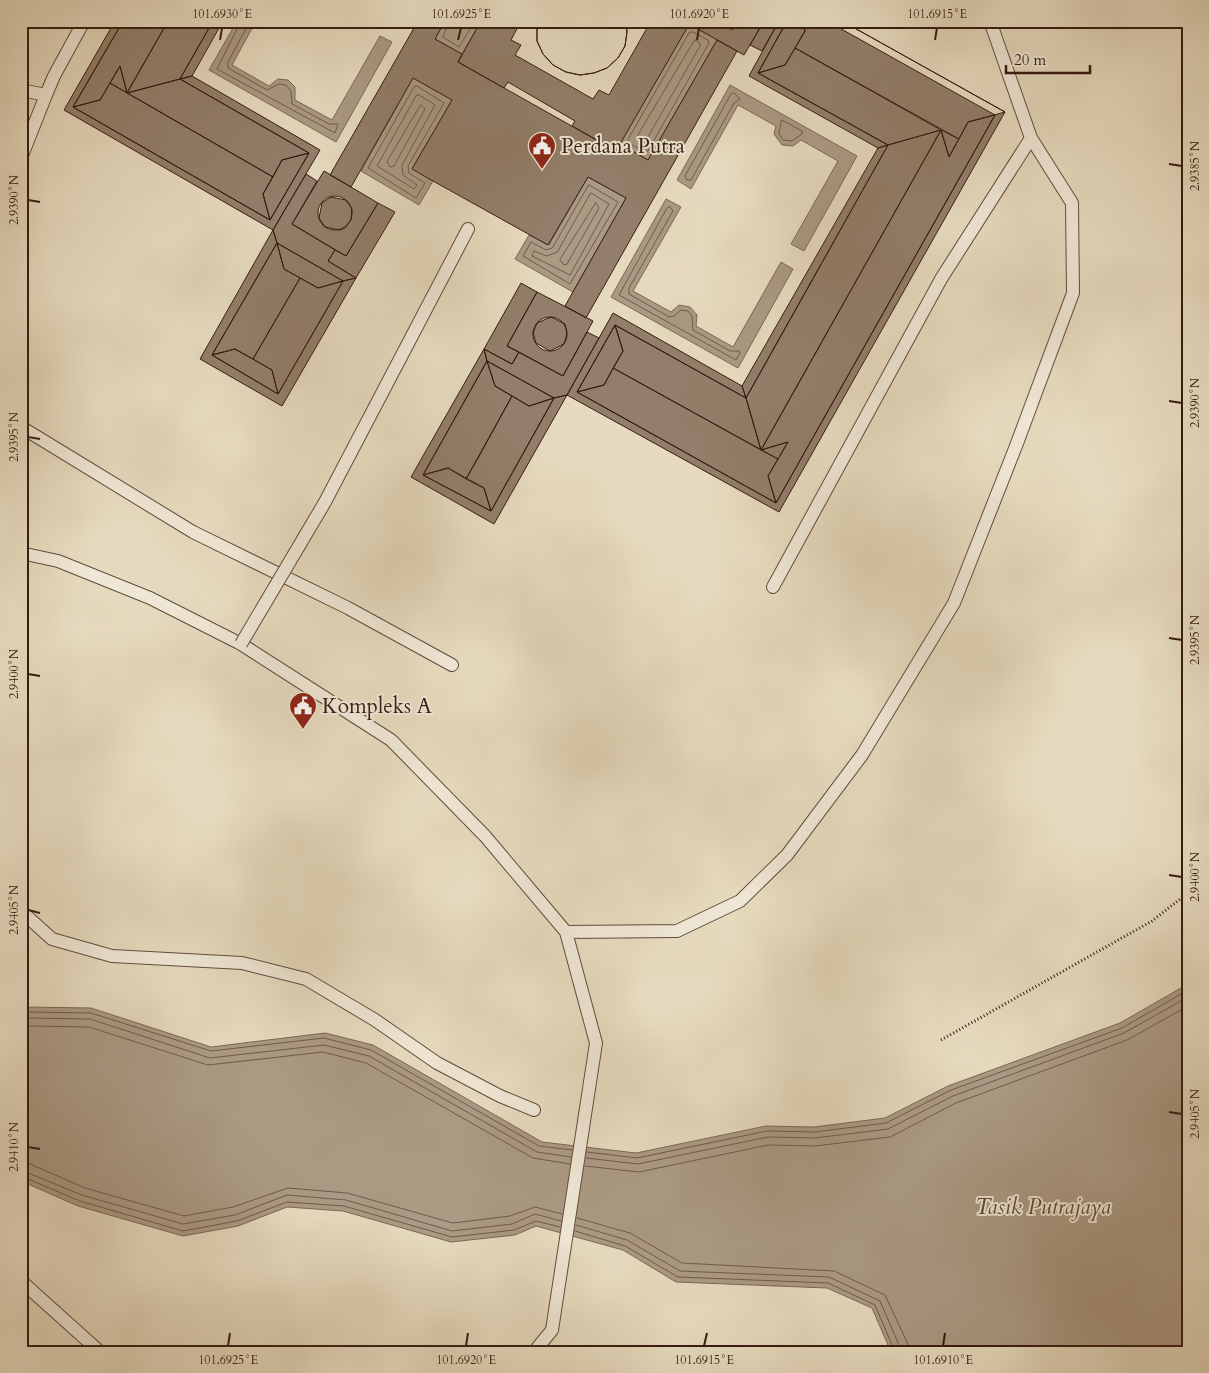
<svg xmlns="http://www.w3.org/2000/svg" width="1209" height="1373" font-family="Cardo,serif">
	<rect width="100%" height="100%" fill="#e6dabe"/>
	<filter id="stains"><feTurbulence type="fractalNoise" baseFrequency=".004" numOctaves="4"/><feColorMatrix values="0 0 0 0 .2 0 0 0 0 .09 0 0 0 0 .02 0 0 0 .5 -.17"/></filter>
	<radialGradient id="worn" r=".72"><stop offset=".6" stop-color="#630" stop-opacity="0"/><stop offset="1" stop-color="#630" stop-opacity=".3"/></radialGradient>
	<path fill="#aa9983" stroke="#7c6755" d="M237 21H256L232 65 269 86 278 79 288 80 295 87V100L332 120 380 36 392 42 336 142 209 70Z
		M445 21H481L462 54 435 39Z
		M689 24 717 40 648 160 620 144Z
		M413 78 452 100 412 168 433 181 419 205 361 171Z
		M730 85 857 156 804 251 791 244 838 161 801 140 793 146 782 145 774 134 776 126 738 105 691 189 677 180Z
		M588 177 626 198 573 292 515 259 529 235 549 245Z
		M666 199 681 207 633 291 671 312 679 305 690 307 697 315 696 326 733 347 781 262 793 269 738 368 611 297Z
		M1188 984V1352H891L872 1308 827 1288 676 1282 623 1250 536 1226 515 1235 451 1242 343 1211 287 1207 238 1226 183 1236 78 1206 21 1181V1010L26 1007 91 1008 211 1047 325 1033 373 1045 542 1142 636 1153 766 1126 814 1127 885 1118 948 1086 1120 1023Z"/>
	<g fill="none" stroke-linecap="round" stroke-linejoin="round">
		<path stroke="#705a4a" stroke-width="1" d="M241 21 217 69 335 133 338 124H329L292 104 291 91 286 85 279 84 267 90 228 68V62L250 21
			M449 21 443 37 459 47 475 21
			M690 32H693L708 40 709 43 648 151 645 152 629 143 628 140Z
			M695 40 700 43V46L645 142 642 143 637 137Z
			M417 86 444 103 408 166 409 173 425 183 416 198 368 168 414 87Z
			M734 93 740 99 734 103 691 180H687L685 176 731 94Z
			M419 95 435 105 402 165 403 175 417 185 414 189 377 166 416 96Z
			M421 105 425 109 394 166 390 167 387 162Z
			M782 120 802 131V134L792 141 783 140 779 134Z
			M589 185 618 202 570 284 523 256 531 242 546 250 552 248Z
			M591 193 609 204 570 275 532 256 534 251 547 256 557 252Z
			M596 203 599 208 567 264 564 265 560 260Z
			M670 207 673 211 629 288V294L669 317 674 316 681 310 688 311 692 316 693 330 730 351H739L740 353 736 360 619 295 667 208Z
			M21 1014 29 1012 91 1013 211 1051 324 1038 371 1050 539 1146 572 1150
			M21 1020 30 1018 90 1019 210 1058 324 1045 369 1056 537 1152 571 1157
			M21 1028 32 1026 89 1027 208 1065 323 1052 366 1063 533 1158 570 1164
			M587 1152 637 1158 767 1131 815 1132 886 1123 951 1090 1122 1028 1188 990
			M586 1158 638 1164 768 1137 815 1138 888 1129 953 1096 1124 1033 1188 997
			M21 1163 30 1164 85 1188 184 1216 233 1207 288 1188 347 1193 453 1223 510 1216 535 1207 562 1214
			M585 1166 639 1172 768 1145 815 1146 890 1137 956 1103 1127 1040 1188 1006
			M21 1170 82 1195 183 1224 235 1215 287 1195 346 1200 452 1231 512 1224 535 1214 561 1221
			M21 1176 80 1201 183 1231 237 1221 287 1202 344 1206 452 1237 514 1230 536 1221 560 1227
			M577 1218 630 1233 682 1263 834 1271 885 1295 907 1342 909 1352
			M576 1225 627 1240 680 1271 829 1277 880 1301 902 1352
			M575 1231 625 1246 678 1277 828 1283 875 1305 895 1352"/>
	</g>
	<path fill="#927e6a" stroke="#361b10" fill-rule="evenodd" d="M115 21H123L73 107 270 220 309 153 180 79 192 76 320 150 273 230 64 110Z
		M123 21H168L127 93 120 66 100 100 73 107Z
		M168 21H213L180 79 127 93Z
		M213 21H223L192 76 180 79Z
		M418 21H445L435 39 462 54 458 62 616 151 620 144 648 160 717 40 737 51 586 318 565 306 626 198 588 177 548 245 433 181 412 169 452 100 413 78 351 187 330 175Z
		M481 21H521L511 40 521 45 515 55 593 99 599 90 609 95 651 21H691L616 151 572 126 575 121 508 82 504 88 458 62Z
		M537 21H626L627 32 625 46 618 58 607 68 594 73 580 75 566 72 553 65 543 54 537 41Z
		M537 21H626L627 32 625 46 618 58 607 68 594 73 580 75 566 72 553 65 543 54 537 41Z
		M691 21H718L726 28 732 29 742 26 747 21H764L744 55 689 24Z
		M747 21 742 26 732 29 726 28 718 21Z
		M764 21H779L762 51 750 45Z
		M779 21H787L758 73 888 145 878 148 749 76Z
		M787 21H802L805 31 785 65 758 73Z
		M802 21H842L1005 112 968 122 959 139 795 48 805 31Z
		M827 21H842L1005 112 779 512 567 395 613 313 742 386 746 398 615 325 577 392 776 503 995 115Z
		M795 48 941 130 888 145 758 73 785 65Z
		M120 66 127 93 110 83Z
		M180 79 309 153 282 160 273 177 127 93Z
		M110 83 273 177 263 194 270 220 73 107 100 100Z
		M995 115 776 503 768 476 788 442 761 450 941 130 949 157 968 122Z
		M941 130 761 450 746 398 888 145Z
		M941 130 959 139 949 157Z
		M888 145 746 398 742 386 878 148Z
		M309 153 270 220 263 194 282 160Z
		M324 171 378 203 346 256 292 224ZM331 197 346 200 352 209 351 220 345 228 340 230 325 227 319 218 322 203Z
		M306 174 317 181 292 224 335 250 328 261 356 278 343 281 277 243 273 230Z
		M318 213a17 17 0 1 1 34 0a17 17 0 1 1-34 0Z
		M378 203 395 212 356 278 328 261 335 250 346 256Z
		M273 230 277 243 212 355 278 394 343 281 356 278 282 406 200 359Z
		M277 243 284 269 300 278 253 359 235 349 212 355Z
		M277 243 343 281 318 288 284 269Z
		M300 278 318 288 343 281 278 394 272 370 253 359Z
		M521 283 537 292 507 346 519 352 512 364 484 349Z
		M537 292 593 321 563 376 507 346ZM551 317 565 324 567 334 564 344 550 351 536 343 533 333 537 323Z
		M533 334a17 17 0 1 1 34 0a17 17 0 1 1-34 0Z
		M615 325 746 398 761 450 613 368 623 351Z
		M615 325 623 351 604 385 577 392Z
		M587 332 599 338 567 395 554 398 487 361 484 349 512 364 519 352 563 376Z
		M235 349 272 370 278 394 212 355Z
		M484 349 487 361 423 475 491 511 554 398 567 395 494 524 411 477Z
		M487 361 495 386 512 396 477 460 466 479 448 468 423 475Z
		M487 361 554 398 529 406 495 386Z
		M613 368 778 459 768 476 776 503 577 392 604 385Z
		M512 396 529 406 554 398 491 511 484 488 466 479Z
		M788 442 778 459 761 450Z
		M448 468 484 488 491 511 423 475Z"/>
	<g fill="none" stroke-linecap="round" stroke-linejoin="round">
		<defs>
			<path id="lane" d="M21 90 46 95 54 76 84 21
				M21 158 46 95
				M21 427 193 532 348 608 452 665
				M325 502 468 229
				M21 553 58 561 150 598 241 644 391 740 485 836 566 932 596 1043 552 1330 534 1352
				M773 587 941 279 1031 138
				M21 911 52 939 112 956 242 963 306 979 375 1020 437 1063 500 1096 534 1110
				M566 932 677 931 740 901 787 855 862 755 954 603 1016 446 1073 293 1072 203 1031 138 990 21
				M21 1281 100 1352"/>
		</defs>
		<use href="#lane" stroke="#624b3c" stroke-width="14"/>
		<path stroke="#361b10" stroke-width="3" stroke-dasharray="1 2.5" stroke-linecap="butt" d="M941 1040 1152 921 1188 893"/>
		<use href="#lane" stroke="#efe7d5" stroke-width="12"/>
		<defs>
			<path id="lane-bridge" d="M241 644 325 502"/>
		</defs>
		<use href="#lane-bridge" stroke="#624b3c" stroke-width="14" stroke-linecap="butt"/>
		<use href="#lane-bridge" stroke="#efe7d5" stroke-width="12"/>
	</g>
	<path fill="none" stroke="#361b10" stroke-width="2" d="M220 40 222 28M458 40 461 28M697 40 699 28M935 40 937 28M1169 164 1182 166M28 200 40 202M1169 401 1182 403M28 437 40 439M1169 638 1182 640M28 674 40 676M1169 875 1182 877M28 910 40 913M1169 1112 1182 1114M28 1147 40 1149M228 1346 230 1333M466 1346 468 1333M704 1346 707 1333M943 1346 945 1333"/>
	<defs>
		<symbol id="civic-pin" viewBox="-11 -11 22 30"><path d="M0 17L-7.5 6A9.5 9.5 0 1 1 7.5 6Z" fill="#8f2418" stroke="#efe7d5"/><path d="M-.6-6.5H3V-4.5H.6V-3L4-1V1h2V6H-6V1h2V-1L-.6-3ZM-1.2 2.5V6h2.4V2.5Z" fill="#fff"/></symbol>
	</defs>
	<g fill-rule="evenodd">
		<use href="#civic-pin" x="526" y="130" width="32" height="43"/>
		<use href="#civic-pin" x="287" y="690" width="32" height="43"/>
	</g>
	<g text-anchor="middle" stroke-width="4" stroke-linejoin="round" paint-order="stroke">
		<g font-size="21" fill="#361b10" stroke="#efe7d5" text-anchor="start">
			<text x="561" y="153">Perdana Putra</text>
			<text x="322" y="713">Kompleks A</text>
		</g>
		<g font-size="22" font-style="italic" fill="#5f4738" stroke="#efe7d5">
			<text x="1043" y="1214">Tasik Putrajaya</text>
		</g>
	</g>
	<rect width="1209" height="1373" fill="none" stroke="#e6dabe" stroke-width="55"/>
	<path d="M1006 65v8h84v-8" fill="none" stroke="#361b10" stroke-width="2.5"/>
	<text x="1014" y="65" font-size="15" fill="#361b10" stroke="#efe7d5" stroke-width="4" paint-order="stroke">20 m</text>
	<rect x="28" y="28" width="1154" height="1318" fill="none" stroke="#361b10" stroke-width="2"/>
	<g font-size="12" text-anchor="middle" fill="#361b10">
		<text x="222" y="18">101.6930°E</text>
		<text x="461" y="18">101.6925°E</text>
		<text x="699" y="18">101.6920°E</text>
		<text x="937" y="18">101.6915°E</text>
		<text transform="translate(1195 166) rotate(-90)" y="4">2.9385°N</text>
		<text transform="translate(14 200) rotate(-90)" y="4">2.9390°N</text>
		<text transform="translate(1195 403) rotate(-90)" y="4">2.9390°N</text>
		<text transform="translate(14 437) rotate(-90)" y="4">2.9395°N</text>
		<text transform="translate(1195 640) rotate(-90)" y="4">2.9395°N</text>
		<text transform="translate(14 674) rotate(-90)" y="4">2.9400°N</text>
		<text transform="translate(1195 877) rotate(-90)" y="4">2.9400°N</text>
		<text transform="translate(14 910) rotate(-90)" y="4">2.9405°N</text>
		<text transform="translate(1195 1114) rotate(-90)" y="4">2.9405°N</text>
		<text transform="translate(14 1147) rotate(-90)" y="4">2.9410°N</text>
		<text x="228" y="1364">101.6925°E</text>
		<text x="466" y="1364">101.6920°E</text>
		<text x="704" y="1364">101.6915°E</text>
		<text x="943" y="1364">101.6910°E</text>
	</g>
	<rect width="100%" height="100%" filter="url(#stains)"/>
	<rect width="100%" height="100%" fill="url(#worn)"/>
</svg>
